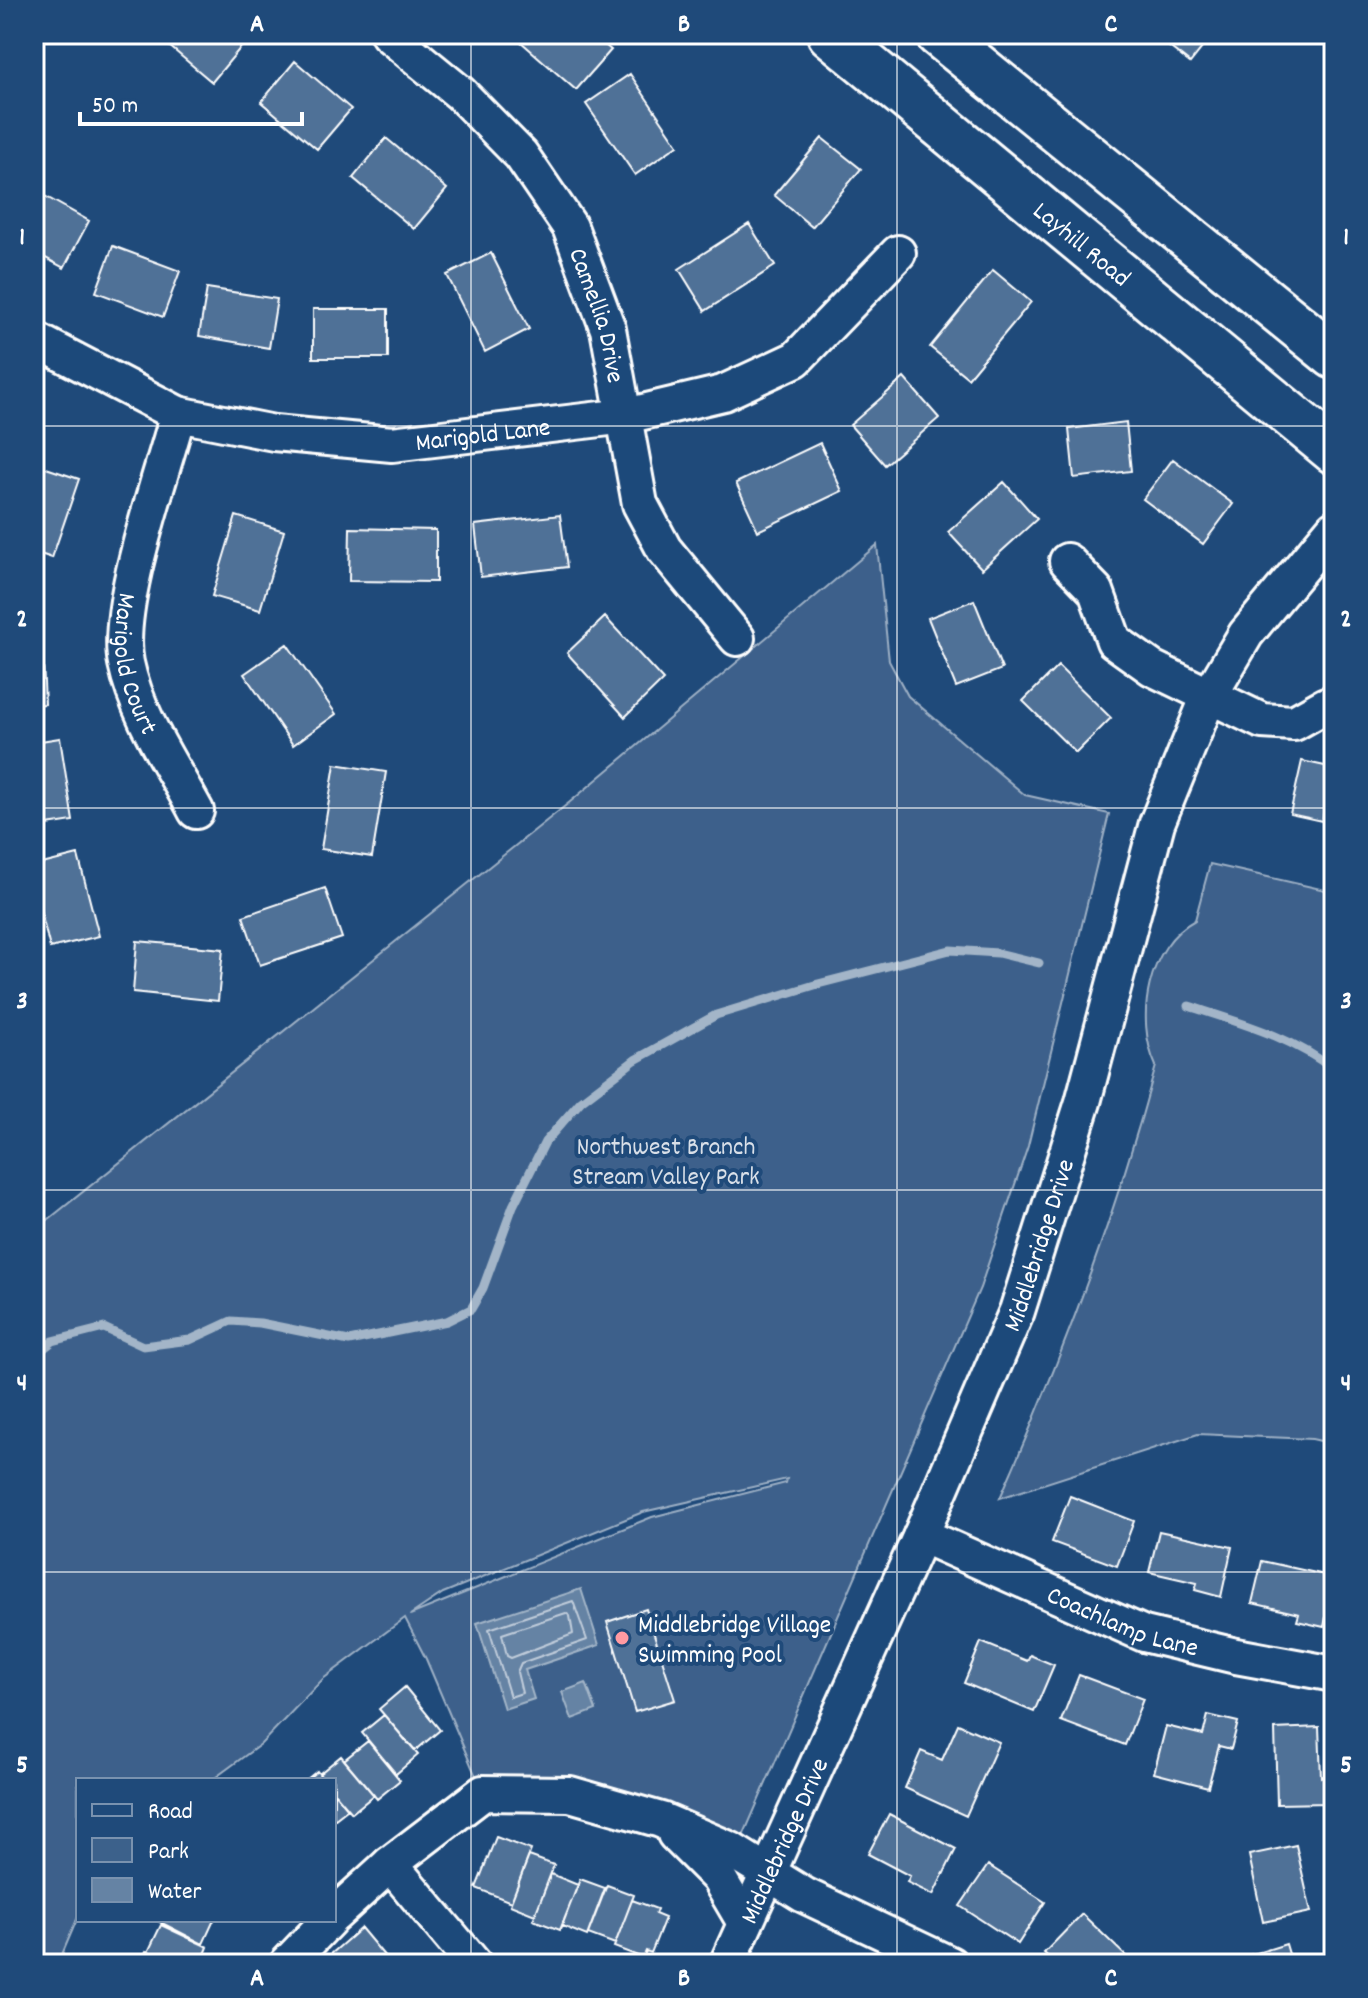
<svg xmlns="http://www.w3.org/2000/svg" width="1368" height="1998" font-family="Dekko,sans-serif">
	<rect width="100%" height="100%" fill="#1f4a7a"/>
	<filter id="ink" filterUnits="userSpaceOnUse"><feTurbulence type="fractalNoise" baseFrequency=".0125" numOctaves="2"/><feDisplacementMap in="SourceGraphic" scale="16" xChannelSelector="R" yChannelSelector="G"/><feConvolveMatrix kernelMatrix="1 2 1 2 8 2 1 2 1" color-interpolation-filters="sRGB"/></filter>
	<g filter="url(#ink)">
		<path fill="#3c618b" stroke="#9eb0c5" stroke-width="2" fill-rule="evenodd" d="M877 545 889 661 908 696 1025 795 1109 814 1028 1146 980 1288 738 1848 661 1820 483 1793 426 1659 405 1618 323 1679 261 1744 212 1780H78V1917L58 1964H34V1231L570 802ZM787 1479 786 1483 652 1517 410 1615 443 1593 643 1512Z
			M1210 864 1334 892V1444L1312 1439 1198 1434 1000 1498C1062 1358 1116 1214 1156 1066 1134 1019 1148 945 1195 920Z"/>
		<path fill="#6583a4" stroke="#a3b5c8" stroke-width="2" d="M581 1589 599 1645 525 1670 534 1699 504 1709 477 1623Z
			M586 1683 596 1710 572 1719 562 1692Z"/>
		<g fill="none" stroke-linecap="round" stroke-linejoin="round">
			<path stroke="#c1cddb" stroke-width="2" d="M573 1601 587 1640 521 1663 517 1672 522 1693 510 1697 489 1629Z
				M566 1613 570 1616 573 1634 511 1658 507 1656 502 1634Z"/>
			<path stroke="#a3b5c8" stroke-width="9" d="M1189 1006C1240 1023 1291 1036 1334 1070
				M34 1356 53 1341 104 1328 143 1346 190 1340 231 1321 260 1323 349 1341 447 1321 471 1309 483 1288 513 1206 545 1142 581 1101 635 1060 716 1015 818 984 950 950 998 953 1039 963
				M34 1552V1562"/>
		</g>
		<path fill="#507197" stroke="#fff" stroke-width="2" d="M168 34H252L212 82 162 40Z
			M512 34H592L611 50 576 90Z
			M1153 34H1213L1190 63Z
			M295 61 351 109 317 149 261 102Z
			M630 74 678 145 635 175 586 104Z
			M386 138 447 189 414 229 353 178Z
			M822 138 861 169 812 227 774 195Z
			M34 190 89 221 64 268 34 252Z
			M749 224 775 266 705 311 679 269Z
			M113 246 180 271 163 317 96 292Z
			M491 253 529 329 485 352 447 275Z
			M993 270 1031 302 968 378 930 347Z
			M207 288 277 299 269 348 199 336Z
			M313 309H388V358H313Z
			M904 378 939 418 885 465 850 425Z
			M1126 422 1131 471 1074 478 1069 429Z
			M820 443 842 491 758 531 736 483Z
			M1173 459 1233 504 1203 544 1143 499Z
			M34 464 79 479 52 558 34 552Z
			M1004 482 1037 519 982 569 948 532Z
			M560 515 567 567 481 577 475 525Z
			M236 516 284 531 260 610 212 596Z
			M350 528 436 530V582L349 581Z
			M974 600 1002 669 956 687 928 618Z
			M605 617 663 680 625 717 567 653Z
			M34 618H41L45 704 34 705Z
			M287 644 336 714 293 745 244 674Z
			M1058 666 1111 718 1076 753 1023 701Z
			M60 738 73 821 34 827V742Z
			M1302 761 1334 768 1322 821 1290 814Z
			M335 764 386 772 372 857 321 849Z
			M1334 768V817L1324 814Z
			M78 855 99 936 50 948 34 885V866Z
			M325 888 342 938 260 965 243 916Z
			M137 941 223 949 218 1001 133 992Z
			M1070 1496 1134 1521 1117 1566 1052 1542Z
			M1159 1531 1232 1547 1221 1597 1195 1590 1197 1583 1149 1572Z
			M1262 1561 1334 1577 1324 1627 1297 1621 1299 1614 1252 1603Z
			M646 1609 675 1700 635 1712 607 1622Z
			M981 1642 1027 1661 1030 1655 1054 1665 1034 1712 964 1683Z
			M1079 1675 1143 1699 1125 1745 1061 1721Z
			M405 1687 440 1730 415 1751 379 1709Z
			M384 1715 418 1755 396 1774 362 1733Z
			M1208 1715 1238 1722 1231 1749 1219 1746 1208 1787 1154 1773 1166 1726 1203 1735Z
			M958 1724 999 1742 966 1816 905 1788 921 1751 942 1760Z
			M1319 1727 1321 1777 1327 1776 1328 1803 1277 1804 1275 1729Z
			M368 1741 400 1780 377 1799 344 1760Z
			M341 1756 374 1795 352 1813 334 1792V1780H324L319 1774Z
			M317 1771 324 1780H306Z
			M334 1792 348 1809 334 1820Z
			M889 1814 956 1849 933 1895 907 1882 910 1876 868 1854Z
			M496 1837 531 1850 511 1902 476 1888Z
			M1296 1845 1311 1912 1263 1922 1249 1855Z
			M529 1856 554 1865 535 1915 510 1905Z
			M988 1865 1045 1902 1018 1944 960 1906Z
			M551 1874 578 1885 560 1930 533 1920Z
			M580 1879 605 1888 587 1936 562 1926Z
			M607 1885 634 1895 615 1944 588 1934Z
			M632 1900 657 1909 655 1914 665 1918 651 1953 646 1951 643 1958 614 1947Z
			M1082 1914 1134 1964H1056L1044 1953Z
			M156 1920H214L203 1944Z
			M161 1925 208 1947 201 1964H175L148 1952Z
			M361 1928 386 1958 379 1964H326L323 1961Z
			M1286 1944 1292 1964H1246L1244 1957Z
			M146 1951 148 1952 175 1964H140Z"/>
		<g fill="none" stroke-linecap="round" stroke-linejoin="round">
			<defs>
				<g id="street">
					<path id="s1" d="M388 34 460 93 521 155 570 227 608 329 640 504 664 549 737 638"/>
					<path id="s2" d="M34 339 178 414 274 433 392 444 626 416 723 393 796 359 898 253"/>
					<path id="s3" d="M178 414C162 475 114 606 126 663 137 716 171 764 196 811"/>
					<path d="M1067 561 1096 591 1114 641 1152 668 1262 721 1294 723 1326 705 1334 704"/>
					<path id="s4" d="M921 1535 1144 1634 1236 1656 1334 1674"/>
					<path d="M675 1834 718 1877 745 1923"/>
					<path d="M390 1864 474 1964"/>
					<path d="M334 1915 390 1864 483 1793 570 1794 661 1820 731 1850 804 1895 950 1964"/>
					<path d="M287 1964 329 1920"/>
					<path id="s5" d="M727 1964 921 1535 1017 1311 1083 1102 1157 823 1208 698 1246 634 1334 528"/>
				</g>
				<g id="secondary">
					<path id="s6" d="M830 34 1334 451"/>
					<path d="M938 34 1334 356"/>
				</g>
			</defs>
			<use href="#street" stroke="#fff" stroke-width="40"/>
			<use href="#secondary" stroke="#fff" stroke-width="50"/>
			<use href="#street" stroke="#1f4a7a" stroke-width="34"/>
			<use href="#secondary" stroke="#1f4a7a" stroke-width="44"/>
		</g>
	</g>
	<path fill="none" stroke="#fff" stroke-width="2" stroke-opacity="0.55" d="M471 34V1964M897 34V1964M34 426H1334M34 808H1334M34 1190H1334M34 1572H1334"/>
	<circle fill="#ff9aa2" stroke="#1f4a7a" stroke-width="3" cx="622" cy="1638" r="8"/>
	<g text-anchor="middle" stroke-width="8" stroke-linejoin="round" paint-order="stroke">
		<g font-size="26" fill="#fff" stroke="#1f4a7a">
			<text dy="9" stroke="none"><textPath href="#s6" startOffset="328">Layhill Road</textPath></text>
			<text dy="9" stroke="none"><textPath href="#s1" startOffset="360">Camellia Drive</textPath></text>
			<text dy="9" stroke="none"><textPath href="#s2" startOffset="470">Marigold Lane</textPath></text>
			<text dy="9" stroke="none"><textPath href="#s3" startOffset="258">Marigold Court</textPath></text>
			<text dy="9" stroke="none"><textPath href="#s5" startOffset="784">Middlebridge Drive</textPath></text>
			<text dy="9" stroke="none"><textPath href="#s4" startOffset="220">Coachlamp Lane</textPath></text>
			<text dy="9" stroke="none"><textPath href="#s5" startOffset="136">Middlebridge Drive</textPath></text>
		</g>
		<g font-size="26" fill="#d8dfe8" stroke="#1f4a7a">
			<text x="666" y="1154">Northwest Branch<tspan x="666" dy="30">Stream Valley Park</tspan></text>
		</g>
		<g font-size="26" fill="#fff" stroke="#1f4a7a" text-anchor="start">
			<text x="638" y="1632">Middlebridge Village<tspan x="638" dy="30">Swimming Pool</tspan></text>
		</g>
	</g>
	<rect width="1368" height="1998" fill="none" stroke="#1f4a7a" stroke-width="88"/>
	<rect x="76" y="1778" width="260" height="144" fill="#1f4a7a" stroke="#7992af" stroke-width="2"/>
	<rect x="92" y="1804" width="40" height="12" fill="#1f4a7a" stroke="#7992af" stroke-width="2"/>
	<text x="148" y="1818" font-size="24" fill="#ffffff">Road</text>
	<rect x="92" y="1838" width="40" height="24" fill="#3c618b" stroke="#7992af" stroke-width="2"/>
	<text x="148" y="1858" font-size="24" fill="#ffffff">Park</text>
	<rect x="92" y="1878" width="40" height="24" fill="#6583a4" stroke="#7992af" stroke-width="2"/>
	<text x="148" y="1898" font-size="24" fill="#ffffff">Water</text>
	<path d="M80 112v12h222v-12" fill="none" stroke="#ffffff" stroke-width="4"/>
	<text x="92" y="112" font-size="24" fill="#ffffff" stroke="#1f4a7a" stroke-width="6" paint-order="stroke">50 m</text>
	<rect x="44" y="44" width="1280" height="1910" fill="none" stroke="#fff" stroke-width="3"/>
	<g font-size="26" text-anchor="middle" font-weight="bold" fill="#fff">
		<text x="257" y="31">A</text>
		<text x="684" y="31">B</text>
		<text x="1111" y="31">C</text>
		<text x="22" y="244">1</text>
		<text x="1346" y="244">1</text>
		<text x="22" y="626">2</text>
		<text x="1346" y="626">2</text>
		<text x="22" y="1008">3</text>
		<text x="1346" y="1008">3</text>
		<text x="22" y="1390">4</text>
		<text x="1346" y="1390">4</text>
		<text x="22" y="1772">5</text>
		<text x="1346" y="1772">5</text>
		<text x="257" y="1985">A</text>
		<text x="684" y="1985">B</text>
		<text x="1111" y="1985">C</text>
	</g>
</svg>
